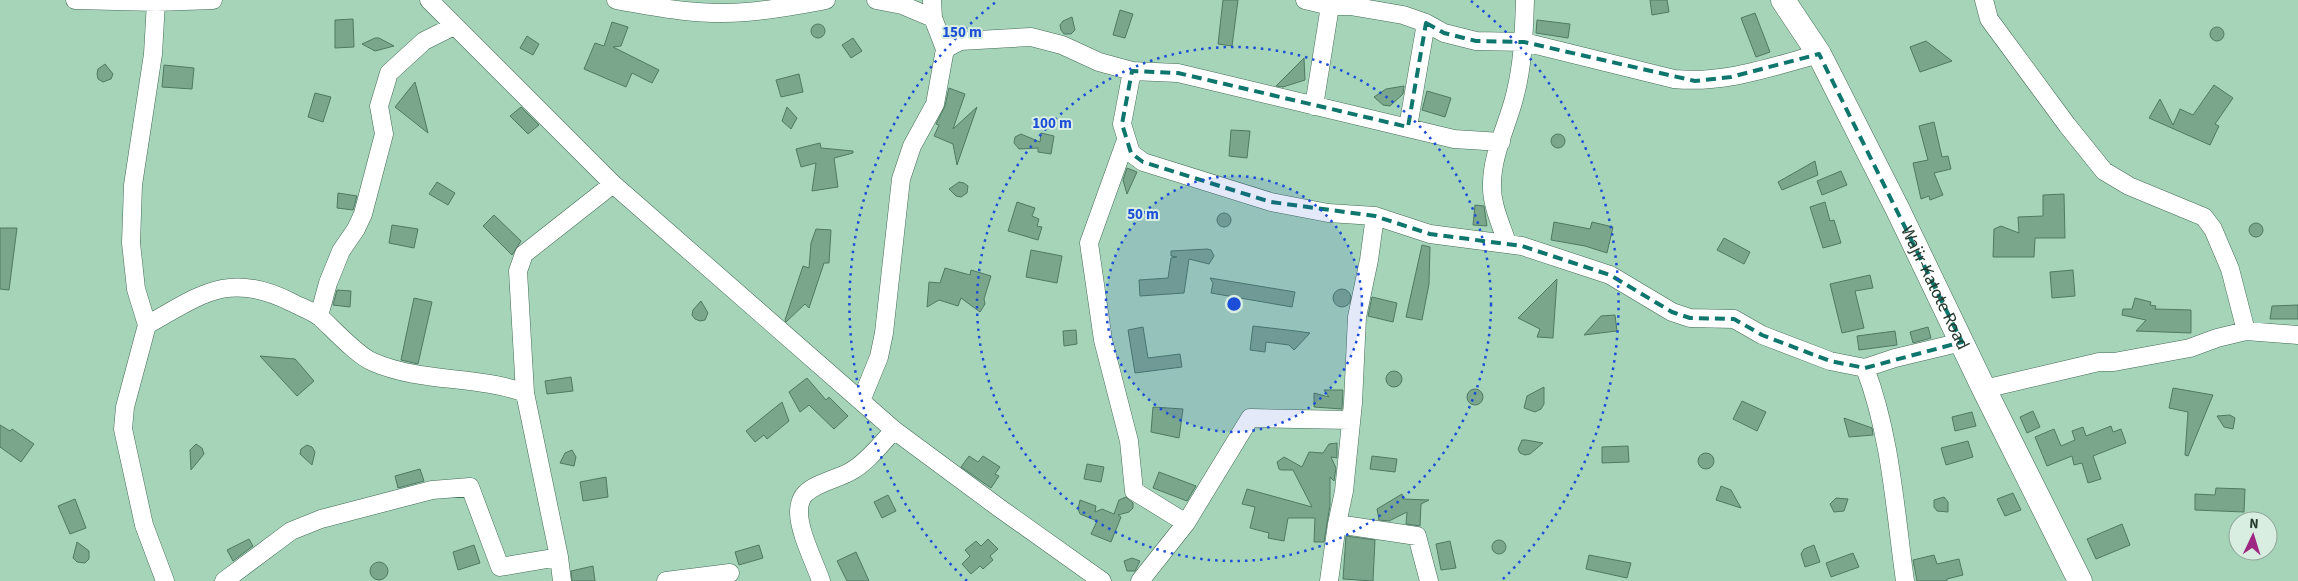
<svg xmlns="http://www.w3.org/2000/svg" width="2298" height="581" font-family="'Source Sans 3',sans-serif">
	<rect width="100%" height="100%" fill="#a6d4b9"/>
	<path fill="#7aa68c" stroke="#4f7a62" d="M1223 0H1238L1232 46 1218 44Z
		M1650 0H1667L1669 12 1652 15Z
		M1120 10 1133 14 1125 38 1113 35Z
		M1755 13 1770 52 1756 57 1741 18Z
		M1072 17 1075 30 1071 34H1064L1061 30 1060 25 1063 21Z
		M353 19 354 47 335 48V20Z
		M1537 20 1570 24 1568 38 1536 33Z
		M612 22 628 27 621 46 613 47 659 70 652 83 632 73 626 87 584 69 595 43 604 46Z
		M811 31a7 7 0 1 1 14 0a7 7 0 1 1-14 0Z
		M2210 34a7 7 0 1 1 14 0a7 7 0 1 1-14 0Z
		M527 36 539 44 533 55 520 48Z
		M375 38H379L394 46 375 51 362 44Z
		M853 38 862 51 851 58 842 45Z
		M1926 41 1952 61 1920 72 1910 47Z
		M1304 58 1305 80 1283 87 1276 86Z
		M105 64 113 74 111 79 103 82 98 79 97 74 98 69Z
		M164 65 194 68 192 89 162 87Z
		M799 74 803 92 781 97 776 80Z
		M415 82 420 101 428 133 395 107Z
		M2214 85 2233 98 2215 124 2219 126 2210 145 2149 118 2160 99 2173 125 2180 109 2193 115Z
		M1404 86 1403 94 1390 106 1383 105 1374 97 1386 89Z
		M949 88 965 94 953 129 977 107 957 165 953 144 934 136 939 125 936 124 945 106Z
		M1427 91 1451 98 1445 117 1422 110Z
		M315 93 331 97 323 122 308 117Z
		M521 107 539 125 528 134 510 116Z
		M787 107 797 118 791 129 782 121Z
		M1934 122 1942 157 1948 156 1951 169 1934 173 1943 195 1930 200 1929 196 1921 199 1913 163 1928 160 1919 126Z
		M1231 130 1250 131 1247 158 1229 156Z
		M1041 133 1054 136 1051 154 1038 152V148L1019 149 1014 143 1015 137 1021 134 1040 142Z
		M1551 141a7 7 0 1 1 14 0a7 7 0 1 1-14 0Z
		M820 143 821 148 853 151V153L834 158 838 187 812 191 816 163 801 167 796 149Z
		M1815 161 1818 175 1782 190 1778 182Z
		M1127 168 1137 172 1127 194 1123 180Z
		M1841 171 1847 185 1822 195 1817 181Z
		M437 182 455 193 448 205 429 194Z
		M959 182 964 183 968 186 967 193 961 197 956 196 949 189Z
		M338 193 357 196 353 210 337 208Z
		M2064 194 2065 238H2035L2034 257H1993L1994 229 2001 226 2019 233 2018 217 2043 216V195Z
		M1017 202 1035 208 1032 216 1039 219 1037 226 1042 227 1038 240 1008 231Z
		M1825 202 1830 221 1834 220 1841 243 1823 248 1810 207Z
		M1475 205 1484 206 1487 226 1473 225Z
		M1217 220a7 7 0 1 1 14 0a7 7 0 1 1-14 0Z
		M494 215 521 241 512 255 483 226Z
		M1554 222 1590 229 1592 222 1613 227 1607 253 1585 246 1551 240Z
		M2249 230a7 7 0 1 1 14 0a7 7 0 1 1-14 0Z
		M392 225 418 229 414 248 389 243Z
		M0 228H17L9 290 0 289Z
		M816 229 831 230 829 263H824L809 308 805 304 786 322 785 320 803 266 809 268 811 243Z
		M1724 238 1750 252 1744 264 1717 250Z
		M1422 245 1430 247 1429 284 1422 320 1406 317Z
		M1207 249 1211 250 1214 256 1209 264 1189 259 1184 293 1140 296 1139 280 1168 278 1171 258 1177 257 1171 256V251Z
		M1031 250 1062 256 1057 283 1026 277Z
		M945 268 970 275 971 270 991 276 984 299 985 304 980 312 961 298 958 306 939 300 927 307 929 282 940 283Z
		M2073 270 2075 296 2052 298 2050 272Z
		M1870 275 1873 288 1855 291 1864 328 1842 333 1830 284Z
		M1210 278 1295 292 1292 307 1211 293 1213 283Z
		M1557 279 1553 338 1537 337 1540 329 1518 318Z
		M1333 298a9 9 0 1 1 18 0a9 9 0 1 1-18 0Z
		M337 290 351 291 350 307 333 305Z
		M1372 297 1397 303 1393 322 1368 316Z
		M414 298 432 302 418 364 401 360Z
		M2135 298 2151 302 2150 305 2156 306 2155 309 2191 310V333L2136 331 2146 320 2122 315 2123 309H2132Z
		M701 301 708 313 705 320 700 321 695 319 692 315 693 310Z
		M2298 305V319H2270L2272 306Z
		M1615 315 1617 331 1584 335 1601 316Z
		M1253 326 1296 331 1310 333 1294 350 1289 345 1266 342 1265 352 1250 350Z
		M1143 327 1148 358 1180 354 1182 367 1135 373 1128 330Z
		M1928 327 1931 338 1913 343 1910 332Z
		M1076 330 1077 344 1064 346 1063 331Z
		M1895 331 1897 345 1859 350 1857 336Z
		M260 356 295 359 314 381 297 396Z
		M1386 379a8 8 0 1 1 16 0a8 8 0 1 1-16 0Z
		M571 377 573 391 547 394 545 381Z
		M807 378 826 400 829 397 848 416 834 429 809 405 800 412 789 392Z
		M1544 387V404L1541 409 1535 412 1524 408 1527 396Z
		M2173 388 2213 395 2188 456 2185 455 2188 412 2169 408Z
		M1467 397a8 8 0 1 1 16 0a8 8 0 1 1-16 0Z
		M1324 390H1343L1342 409 1314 407V393L1329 397Z
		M1742 401 1766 412 1757 431 1733 419Z
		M782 402 789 421 767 439 764 435 755 442 746 431Z
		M1153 407 1183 409 1179 438 1151 432Z
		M2033 411 2040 427 2027 433 2020 417Z
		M1972 412 1976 426 1955 431 1952 417Z
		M2230 415 2235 418 2233 429 2224 427 2217 416Z
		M1844 418 1872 428 1873 435 1849 437Z
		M0 425 10 431 12 429 34 444 21 462 0 447Z
		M2111 426 2113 432 2121 429 2126 443 2093 456 2101 479 2088 483 2082 463 2074 465 2072 456 2047 466 2035 437 2054 429 2061 446 2075 440 2072 431 2083 427 2086 436Z
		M1522 440H1526L1543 443 1530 454 1525 455 1520 453 1518 449Z
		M1968 441 1973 457 1946 465 1941 448Z
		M1337 443V458L1331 457 1336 468 1334 481 1330 477V505L1324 542H1314L1315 518H1288L1284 541 1268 538 1269 533 1250 528 1255 507 1242 504 1247 489 1312 507 1293 470H1281L1279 469 1277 462 1284 457 1302 467 1309 452 1323 453 1329 444Z
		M196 444 202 448 204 454 191 470 190 450Z
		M307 445 312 447 315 452 312 465 300 454 301 449Z
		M1628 446 1629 462 1602 463V447Z
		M572 450 576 457 574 466 560 463 565 453Z
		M1698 461a8 8 0 1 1 16 0a8 8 0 1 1-16 0Z
		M969 456 978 462 983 456 1000 467 995 474 999 476 991 488 961 467Z
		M1372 456 1397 459 1395 472 1370 469Z
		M1087 464 1104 467 1101 482 1084 479Z
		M420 469 424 481 398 488 395 476Z
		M1159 472 1196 486 1187 501 1153 488Z
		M606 477 608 497 583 501 580 482Z
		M1721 486 1731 490 1741 508 1716 500Z
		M2216 488 2245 489 2244 512 2195 510V494L2215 495Z
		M2013 493 2021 510 2005 516 1997 499Z
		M1402 494 1403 499 1429 500 1421 504 1420 526 1406 524 1407 512 1389 521 1379 520 1377 509Z
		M888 495 896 511 882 518 874 502Z
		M1126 497 1133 503V508L1129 512 1118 515 1121 517 1111 542 1091 534 1097 521 1080 514 1078 509 1080 500 1096 506 1095 512 1102 509 1114 514 1119 500Z
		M1944 497 1948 502V512L1937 511 1934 507V500Z
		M1836 498 1848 499 1844 511 1834 512 1830 504Z
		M75 499 86 528 70 534 58 506Z
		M2122 524 2130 545 2096 559 2087 539Z
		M1346 536 1375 540 1373 581 1343 579Z
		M249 539 253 546 233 561 227 550Z
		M988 539 998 549 990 556 993 560 983 569 980 566 971 574 962 564 970 556 965 550 976 541 981 546Z
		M1492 547a7 7 0 1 1 14 0a7 7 0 1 1-14 0Z
		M1450 541 1456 568 1441 570 1436 544Z
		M77 542 89 551V559L85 563 77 562 73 558Z
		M474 545 480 563 458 570 453 552Z
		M759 545 763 558 739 565 735 552Z
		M1814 545 1820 562 1805 567 1801 554 1804 549Z
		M856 552 869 581H847L837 561Z
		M1853 553 1859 567 1831 577 1826 563Z
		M1589 555 1631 563 1627 578 1586 569Z
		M1934 555 1937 564 1959 559 1963 575 1947 579V581H1917L1913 560Z
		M1132 558 1140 561 1135 571H1127L1124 561Z
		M370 571a9 9 0 1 1 18 0a9 9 0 1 1-18 0Z
		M593 566 595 581H572L571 571Z"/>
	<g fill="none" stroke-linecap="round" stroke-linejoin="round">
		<defs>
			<path id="street" d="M75 0 156 2 213 0
				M429 0 613 184 894 430 998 507 1102 581
				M616 0C658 8 703 16 746 12 773 10 799 5 826 0
				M876 0 902 5 933 18 945 49 960 41 1031 37 1062 45 1099 62 1132 71 1178 73 1454 139 1501 142
				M932 0 933 18
				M1305 0 1330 6H1350L1403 15 1426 23 1444 33 1476 41 1524 42 1674 79C1724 84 1771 67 1819 54
				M1984 0 1989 19 2067 125 2104 171 2129 186 2204 217 2213 229 2230 269 2246 331
				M156 2 153 54 133 185 131 243 136 289 147 325 125 407 123 429 144 525 165 581
				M1132 71 1122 124 1131 153 1143 162 1271 202 1328 213 1375 216 1430 234 1522 246 1610 275 1672 312 1690 318 1734 319 1762 335 1830 361 1865 368
				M1314 106 1330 6
				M1408 127 1426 23
				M1126 140 1089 243 1103 340 1129 441 1134 491 1186 523 1140 581
				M1507 243C1501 224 1491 204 1492 184 1492 154 1508 124 1515 95 1523 64 1524 32 1525 0
				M319 316 328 283 341 251 356 229 363 214 384 134 379 106 389 73 424 41 454 26
				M147 325C202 294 229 271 291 302 300 307 313 311 321 318 333 329 359 357 373 362 421 383 476 375 525 393
				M1984 389 2099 362H2114L2190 348 2217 338 2246 331 2298 335
				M861 401 879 357 884 333 901 179 912 146 935 104 945 49
				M1186 523 1250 418 1351 420
				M1337 524 1417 536 1429 581
				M224 581 291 531 321 519 432 490 470 487 500 567 559 557
				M562 581 559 557 525 393 518 271 524 254 613 184
				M666 581 730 573
				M821 581C814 561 799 532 799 512 799 506 801 498 805 494 817 482 839 479 853 470 869 460 881 444 894 430
				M1329 581 1337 524 1344 491 1353 403 1357 317 1369 260 1375 216
				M1905 581C1895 510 1891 436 1865 368L1895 358 1962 342"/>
			<g id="secondary">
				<path id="s1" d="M1783 0 1819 54 1897 208 1984 389 2080 581"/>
			</g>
		</defs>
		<use href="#street" stroke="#426c55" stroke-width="19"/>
		<use href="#secondary" stroke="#426c55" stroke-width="25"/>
		<use href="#street" stroke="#fff" stroke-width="18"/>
		<use href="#secondary" stroke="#fff" stroke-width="24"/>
	</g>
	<path fill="none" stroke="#0f766e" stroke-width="4" stroke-dasharray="10 6" stroke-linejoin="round" d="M1426 23 1444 33 1476 41 1524 42 1695 81 1731 77 1819 54 1962 342 1865 368 1830 361 1762 335 1734 319 1690 318 1672 312 1610 275 1522 246 1430 234 1375 216 1271 202 1143 162 1131 153 1122 124 1132 71 1178 73 1408 127Z"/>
	<circle cx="1234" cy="304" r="128" fill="#1d4ed8" fill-opacity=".12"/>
	<g fill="none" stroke="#1d4ed8" stroke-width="2.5" stroke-dasharray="2.5 5">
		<circle cx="1234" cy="304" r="128"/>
		<circle cx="1234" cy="304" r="257"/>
		<path d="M967 581A385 385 0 0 1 997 1M1471 1A385 385 0 0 1 1501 581"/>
	</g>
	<g text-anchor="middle" stroke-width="4" stroke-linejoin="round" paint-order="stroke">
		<g font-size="18" fill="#273a2f" stroke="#d8eee0">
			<text dy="6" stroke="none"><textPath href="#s1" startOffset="326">Wajir-Katote Road</textPath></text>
		</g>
	</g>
	<circle cx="1234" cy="304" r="8" fill="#1d4ed8" stroke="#d8eee0" stroke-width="2.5"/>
	<g font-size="15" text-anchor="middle" font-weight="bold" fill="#1d4ed8" stroke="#d8eee0" stroke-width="4" stroke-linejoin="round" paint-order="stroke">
		<text x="962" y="37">150 m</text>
		<text x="1052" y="128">100 m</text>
		<text x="1143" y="219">50 m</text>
	</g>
	<g transform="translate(2253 536) rotate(4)"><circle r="24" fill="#d8eee0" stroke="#91a699"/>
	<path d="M0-4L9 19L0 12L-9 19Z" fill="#9e2983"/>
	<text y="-8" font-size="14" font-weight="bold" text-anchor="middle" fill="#273a2f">N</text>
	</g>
</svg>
